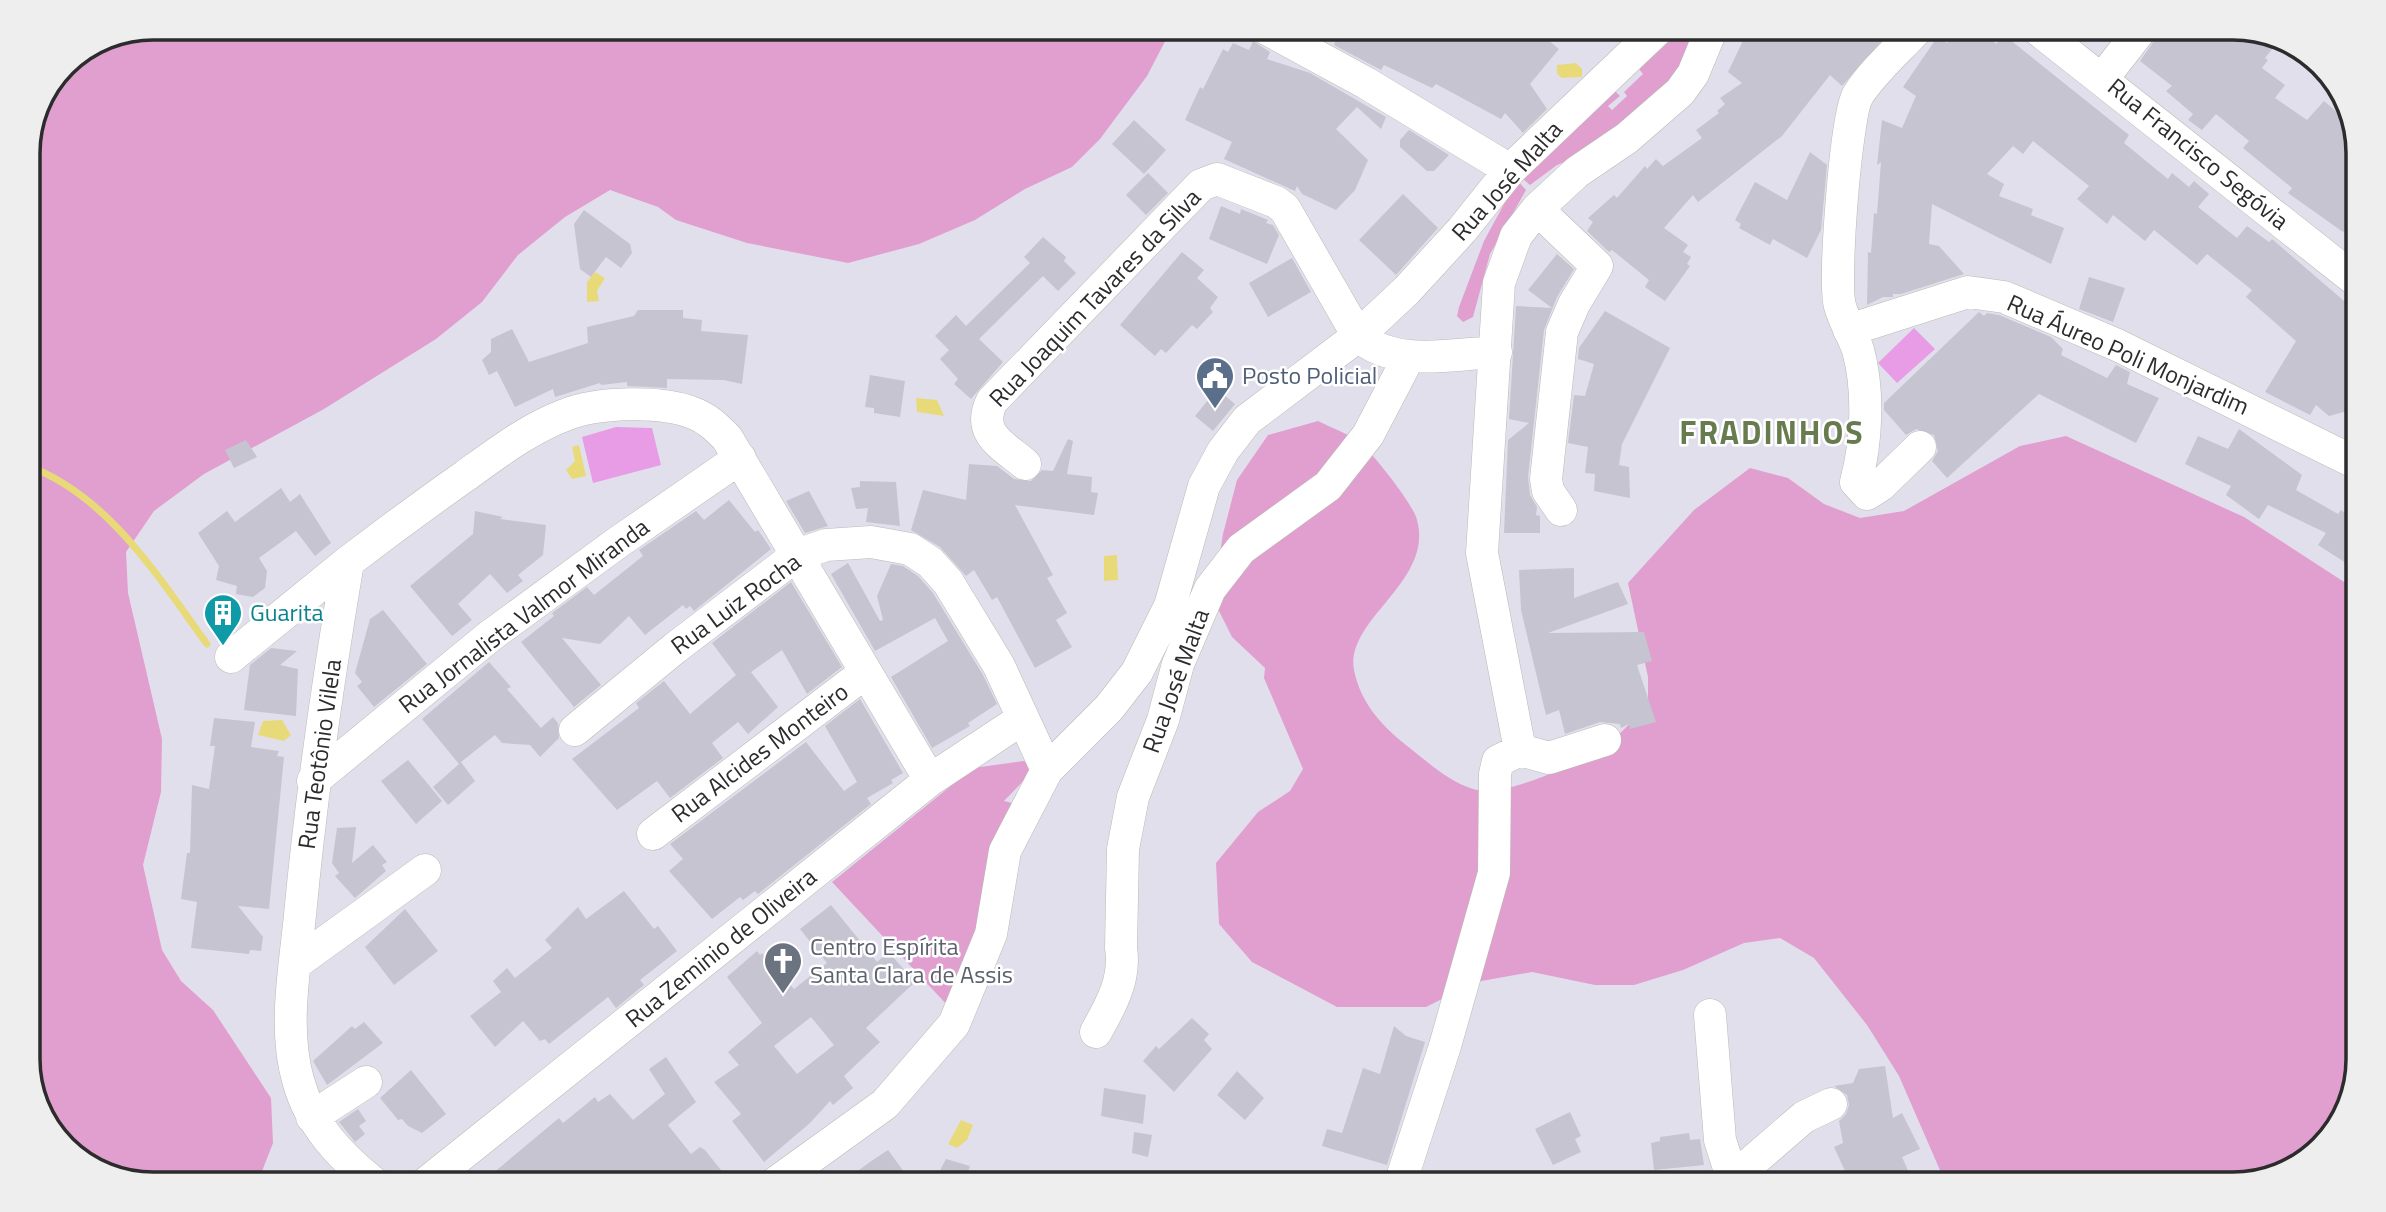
<svg xmlns="http://www.w3.org/2000/svg" width="2386" height="1212" font-family="'Titillium Web',sans-serif">
	<rect width="100%" height="100%" fill="#e2dfed"/>
	<path fill="#e09fcf" d="M153 28H1172L1147 76 1100 139 1072 167 1025 189 975 220 919 244 848 263 747 243 676 220 658 207 610 190 565 217 518 255 482 302 436 339 324 409 204 474 154 511 126 552 128 593 162 739 161 792 143 865 162 950 181 981 213 1010 271 1098 273 1143 257 1184H153L98 1171 49 1128 28 1067V146L65 64 106 37Z
		M1684 28H1701L1676 87 1584 154 1557 165 1530 185 1521 177 1614 90 1620 96 1608 106 1612 110 1627 96 1624 92 1643 74 1639 69Z
		M1517 180 1526 190 1490 254 1473 317 1463 322 1457 316 1459 307 1484 241Z
		M1318 421C1332 428 1349 434 1361 443 1373 454 1414 505 1417 520 1434 582 1345 619 1354 670 1361 705 1384 728 1411 749 1430 764 1450 782 1473 789 1503 799 1575 764 1602 748 1619 737 1634 718 1648 705V677L1628 583 1694 510 1750 468 1788 478 1824 504 1860 518 1904 511 2020 446 2066 436 2244 517 2358 591V1059L2345 1114 2302 1163 2233 1184H1946L1899 1076 1867 1025 1814 958 1780 938 1744 943 1683 970 1634 985H1595L1532 972 1476 982 1426 1007H1337L1252 962 1219 924 1216 863 1258 812 1290 791 1303 769 1264 678 1265 668 1232 637 1213 599 1223 534 1237 480 1268 435Z
		M1024 761 1031 766 1028 776 1004 801 1012 803 985 921 949 1007 832 882 973 768Z"/>
	<path fill="#e79ce5" d="M1914 328 1935 349 1897 383 1878 363Z
		M616 427 652 428 661 465 593 483 582 437Z"/>
	<path fill="#e9da79" d="M1576 63 1582 69V77L1562 78 1557 74V65Z
		M595 272 605 278 597 291 599 301 587 302V282Z
		M916 398 937 400 944 416 917 412Z
		M579 445 586 476 572 479 566 470 575 461 572 447Z
		M1117 555 1118 580 1104 581V556Z
		M282 720 291 735 284 741 258 735 263 721Z
		M961 1120 973 1125 967 1140 957 1148 948 1144Z"/>
	<g fill="none" stroke-linecap="round" stroke-linejoin="round">
		<path stroke="#e9da79" stroke-width="7" d="M28 466C109 496 158 577 207 644"/>
	</g>
	<path fill="#c6c4d0" fill-rule="evenodd" d="M1341 28H1423L1450 41 1463 28H1529L1539 38 1542 35 1559 49 1530 84 1547 109 1523 133 1505 113 1501 119 1436 84 1432 88 1384 65 1381 70 1334 45Z
		M1749 28H1893L1842 86 1830 75 1782 136 1698 202 1693 195 1664 228 1688 245 1683 252 1691 257 1687 264 1690 266 1665 301 1645 287 1649 280 1612 250 1609 252 1587 231 1593 222 1588 218 1614 195 1617 198 1645 166 1647 169 1656 159 1663 166 1702 138 1696 130 1719 113 1717 111 1725 104 1720 98 1742 83 1728 72Z
		M1962 28H1979L1996 44 2004 35 2129 135 2124 143 2168 179 2172 173 2189 187 2194 181 2209 194 2198 207 2237 238 2247 226 2269 242 2272 239 2358 313V408L2329 416 2316 405 2310 415 2265 392 2296 341 2246 297 2252 290 2207 254 2197 265 2154 230 2145 241 2113 215 2107 224 2077 199 2089 186 2033 141 2023 154 2013 146 1987 174 2004 184 1999 196 2033 209 2031 215 2064 228 2051 264 1932 204 1929 244 1939 246 1964 274 1901 294H1893V297H1883L1867 305 1868 252 1871 253 1874 213 1877 214 1881 162 1877 165 1882 120 1902 128 1916 96 1903 87 1938 36 1947 43Z
		M2163 28H2233L2280 39 2265 58 2268 60 2262 68 2285 85 2275 98 2307 120 2324 101 2350 123 2358 146V214L2343 232 2288 193 2292 188 2243 148 2249 141 2216 114 2202 130 2188 120 2193 114 2166 91 2172 86 2140 61Z
		M1253 41 1270 52 1267 59 1310 73 1386 117 1381 129 1357 107 1336 129 1368 160 1355 190 1336 210 1302 194 1297 186 1295 191 1224 159 1232 142 1185 120 1200 87 1203 89 1223 49 1228 52 1233 43 1249 50Z
		M1134 120 1166 150 1144 174 1112 144Z
		M1409 130 1449 155 1434 171H1427L1400 147V140Z
		M1810 152 1827 165 1821 230 1807 258 1773 239 1770 245 1739 228 1741 224 1735 220 1755 182 1787 200Z
		M1148 173 1168 193 1146 215 1126 195Z
		M1403 194 1438 228 1396 275 1359 240Z
		M1221 206 1240 214 1241 209 1268 220 1266 223 1273 225 1279 235 1267 264 1209 239Z
		M584 210 630 244 632 253 621 268 606 257 591 277 580 269 574 224Z
		M1043 237 1066 257 1064 261 1076 273 1058 291 1043 276 979 339 1003 362 971 399 954 384 958 379 940 359 949 350 935 336 956 315 966 326 1030 263 1024 257Z
		M1182 252 1204 270 1197 278 1218 297 1210 308 1213 312 1197 329 1192 325 1166 353 1161 349 1155 356 1120 325Z
		M1557 254 1574 269 1557 297 1544 330 1528 477 1530 495 1537 507 1536 515 1540 516V533H1504L1508 440 1529 423 1509 419 1516 306 1552 308 1528 290Z
		M1292 258 1311 292 1268 317 1249 283Z
		M2089 277 2125 288 2113 322 2079 309Z
		M638 310H683V318L702 320 701 331 748 335 742 384 724 380 667 379V388L627 386V382L601 385 600 383 555 397 553 389 515 407 497 371 489 375 482 360 491 352V339L512 329 529 362 588 343 587 327 634 316Z
		M1605 311 1670 348 1622 444 1619 465 1629 467 1630 498 1594 491 1595 474 1585 473 1588 447 1568 443 1574 395 1585 396 1594 364 1578 359 1579 348Z
		M1979 312 1984 316 1987 313 1999 315 2051 337 2063 349 2061 355 2107 378 2116 365 2130 372 2127 384 2159 398 2136 443 2039 394 1947 478 1932 461 1938 451 1934 435 1916 429 1906 435 1884 410V403Z
		M870 375 905 381 900 417 874 413V408L865 407Z
		M1217 389 1235 404 1213 431 1195 416Z
		M2239 429 2302 475 2296 490 2338 514 2341 510 2348 515 2358 512V545L2346 563 2318 545 2326 533 2268 505 2259 519 2226 495 2231 486 2185 464 2198 436 2228 449Z
		M1068 439 1073 441 1067 474 1092 477 1091 492 1098 493 1094 515 1015 505 1053 575 1047 578 1067 613 1056 620 1072 647 1035 668 997 597 992 600 974 570 966 576 940 547 911 530 923 490 966 500 969 464 997 466 1014 479 1031 481 1042 470 1053 471Z
		M246 440 257 457 234 468 225 450Z
		M860 481 896 482 900 526 866 522 868 508 856 509 851 488 860 487Z
		M281 488 290 502 300 494 331 543 315 556 296 531 259 558 267 571 265 588 253 597 236 594 237 586 216 580 219 566 198 533 227 511 235 522Z
		M809 491 828 526 805 533 786 501Z
		M729 500 755 532 758 530 771 549 694 611 690 606 686 609 683 605 645 635 629 616 600 644 562 638 601 685 574 707 521 642 554 616 552 613 587 587 594 595 643 556 639 550 696 511 704 520Z
		M475 511 503 517 500 519 546 525 543 555 518 575 523 581 507 593 490 574 458 604 472 620 452 636 410 586 473 534Z
		M848 563 880 621 883 620 877 596 891 564 903 566 918 576 933 593 983 675 997 704 968 723 970 726 932 748 891 677 948 641 935 618 875 651 831 574Z
		M1574 568V598L1618 582 1628 604 1548 633 1644 632 1652 661 1637 665 1656 722 1630 729 1629 724 1621 728 1620 724 1600 722 1565 734 1559 710 1546 715 1521 610 1519 570Z
		M791 582 842 667 807 694 782 650 751 672 778 707 748 734 738 722 712 743 723 758 670 798 657 781 617 810 572 759 639 708 636 703 664 681 690 714 736 675 712 643Z
		M383 610 427 664 374 707 357 686 362 682 355 673 370 619Z
		M271 648 297 651 280 665 298 669 296 716 244 710 250 665Z
		M489 662 511 687 507 689 541 728 553 717 558 723 559 738 540 757 530 745 502 743 495 735 461 762 475 781 448 805 433 787 459 764 422 719Z
		M860 699 903 773 891 780 893 783 867 798 871 804 758 894 755 891 743 900 740 897 712 919 669 871 683 859 670 844 806 742 844 791 857 782 825 726Z
		M214 718 255 722 251 747 279 751 277 756 284 757 269 909 238 906 263 937 261 951 250 950 249 954 191 948 197 902 181 899 187 853H190L192 785 209 789 215 746H210Z
		M408 760 442 801 416 824 381 781Z
		M356 827 352 863 373 845 387 862 382 865 386 871 355 898 335 876 339 873 332 863 337 828Z
		M624 891 654 929 658 926 677 951 640 980 644 985 616 1008 608 997 549 1044 545 1039 540 1041 523 1021 495 1047 470 1016 501 992 493 981 507 968 515 978 552 948 545 940 578 907 586 919Z
		M831 905 877 962 885 955 892 956 915 982 866 1028 880 1042 844 1076 853 1088 833 1105 830 1101 810 1123 764 1162 732 1121 741 1114 714 1082 739 1065 728 1052 762 1023 727 977 757 951 760 955 762 953 794 989 827 963 800 929ZM811 1017 834 1045 797 1074 774 1046Z
		M405 909 438 951 394 985 365 947Z
		M1192 1018 1209 1034 1204 1040 1212 1049 1174 1092 1143 1061 1156 1046 1159 1049Z
		M364 1022 383 1043 327 1085 313 1061 352 1026 355 1029Z
		M1394 1026 1406 1036 1425 1042 1387 1165 1322 1146 1327 1129 1342 1133 1363 1068 1380 1074Z
		M666 1057 696 1102 668 1125 691 1154 700 1147 705 1150 732 1184H583L576 1176 565 1184H480L559 1118 563 1123 595 1097 598 1102 610 1094 633 1120 665 1094 649 1069Z
		M1885 1066 1893 1118 1902 1113 1920 1149 1902 1157 1914 1184H1851L1834 1147 1843 1143 1839 1121 1846 1114 1849 1105 1847 1095 1834 1086 1853 1083 1859 1069Z
		M411 1070 446 1114 422 1133 408 1126 402 1119 398 1120 380 1098Z
		M1237 1071 1264 1098 1245 1120 1217 1095Z
		M1104 1088 1146 1095 1143 1124 1101 1116Z
		M358 1109 366 1121 359 1126 365 1134 355 1142 339 1122Z
		M1570 1112 1581 1136 1575 1139 1581 1152 1553 1165 1535 1129Z
		M1134 1132 1152 1135 1148 1157 1132 1153Z
		M1689 1133 1690 1140 1700 1139 1704 1165 1654 1170 1651 1143 1660 1141V1137Z
		M888 1150 913 1184H840L870 1162Z
		M946 1159 970 1166 964 1184H933Z"/>
	<g fill="none" stroke-linecap="round" stroke-linejoin="round">
		<defs>
			<path id="minor" d="M1265 28 1366 83 1510 170
				M1918 28C1899 49 1873 71 1858 95 1846 113 1833 283 1840 306 1844 321 1853 335 1858 350 1869 390 1867 441 1856 482L1867 494 1881 485 1920 447
				M2036 28 2358 282
				M2103 78 2142 28
				M1537 209 1597 266 1574 304 1562 332 1546 479 1548 491 1561 510
				M1849 330 1968 292 2004 297 2117 345 2358 464
				M1025 464C1002 445 976 433 992 401L1201 185 1217 179 1276 202 1285 209 1358 336C1396 368 1450 354 1496 352
				M231 657 348 562
				M575 730 675 648 797 555 826 545 871 542 910 549 930 562 948 582 999 666 1047 770
				M1605 740 1549 758 1520 750 1482 553 1499 283 1516 236 1537 209 1577 172 1627 138 1680 92 1693 74 1712 28
				M313 781 490 636 617 543 740 458
				M653 834 866 672
				M295 964 425 870
				M1710 1015 1720 1140 1734 1184
				M1096 1032C1111 1005 1126 979 1121 948L1123 849 1133 797 1163 720 1178 664 1210 589 1241 549 1328 486 1368 435 1403 368 1405 357
				M312 1117 366 1082
				M1732 1179 1804 1117 1831 1104
				M375 1184C340 1156 310 1125 298 1080 283 1028 295 967 300 915 311 797 328 680 348 562 386 533 425 504 465 476 497 453 528 429 565 415 597 402 661 400 693 413 707 418 716 427 727 438L930 780
				M425 1184 930 780 1022 719
				M774 1184 885 1104 954 1024 991 934 1005 851 1047 770 1109 708 1137 672 1170 606 1204 486 1223 451 1247 420 1358 336 1407 290 1462 230 1510 170 1659 28
				M1400 1184 1445 1046 1494 873 1495 774 1498 761 1520 750"/>
		</defs>
		<use href="#minor" stroke="#b6bcb0" stroke-width="33"/>
		<use href="#minor" stroke="#fff" stroke-width="32"/>
	</g>
	<defs>
		<symbol id="civic-pin" viewBox="-11 -11 22 30"><path d="M0 17L-7.5 6A9.5 9.5 0 1 1 7.5 6Z" fill="#5c6f8a" stroke="#fff"/><path d="M-.6-6.5H3V-4.5H.6V-3L4-1V1h2V6H-6V1h2V-1L-.6-3ZM-1.2 2.5V6h2.4V2.5Z" fill="#fff"/></symbol>
		<symbol id="building-pin" viewBox="-11 -11 22 30"><path d="M0 17L-7.5 6A9.5 9.5 0 1 1 7.5 6Z" fill="#0f9aa8" stroke="#fff"/><path d="M-4-6H4V6H1V3H-1V6H-4ZM-2.5-4.3h1.7v1.8h-1.7ZM.8-4.3h1.7v1.8H.8ZM-2.5-1h1.7V.8h-1.7ZM.8-1h1.7V.8H.8Z" fill="#fff"/></symbol>
		<symbol id="church-pin" viewBox="-11 -11 22 30"><path d="M0 17L-7.5 6A9.5 9.5 0 1 1 7.5 6Z" fill="#6b7280" stroke="#fff"/><path d="M-1.2-6h2.4v3.5h3.3v2.4h-3.3V6h-2.4V-.1h-3.3v-2.4h3.3Z" fill="#fff"/></symbol>
	</defs>
	<g fill-rule="evenodd">
		<use href="#civic-pin" x="1193" y="354" width="44" height="60"/>
		<use href="#building-pin" x="201" y="591" width="44" height="60"/>
		<use href="#church-pin" x="761" y="939" width="44" height="60"/>
	</g>
	<g text-anchor="middle" stroke-width="5" stroke-linejoin="round" paint-order="stroke">
		<g font-size="24" fill="#2c2c2c" stroke="#fff">
			<text transform="translate(2198 154) rotate(39)" y="8">Rua Francisco Segóvia</text>
			<text transform="translate(1507 181) rotate(-48)" y="8">Rua José Malta</text>
			<text transform="translate(1095 298) rotate(-46)" y="8">Rua Joaquim Tavares da Silva</text>
			<text transform="translate(2128 355) rotate(24)" y="8">Rua Áureo Poli Monjardim</text>
			<text transform="translate(736 604) rotate(-36)" y="8">Rua Luiz Rocha</text>
			<text transform="translate(524 616) rotate(-37)" y="8">Rua Jornalista Valmor Miranda</text>
			<text transform="translate(1176 681) rotate(-70)" y="8">Rua José Malta</text>
			<text transform="translate(760 753) rotate(-37)" y="8">Rua Alcides Monteiro</text>
			<text transform="translate(320 754) rotate(-82)" y="8">Rua Teotônio Vilela</text>
			<text transform="translate(721 948) rotate(-39)" y="8">Rua Zeminio de Oliveira</text>
		</g>
		<g font-size="24" fill="#4e5e75" stroke="#fff" text-anchor="start">
			<text x="1242" y="384">Posto Policial</text>
		</g>
		<g font-size="24" fill="#0d838f" stroke="#fff" text-anchor="start">
			<text x="250" y="621">Guarita</text>
		</g>
		<g font-size="24" fill="#5b616d" stroke="#fff" text-anchor="start">
			<text x="810" y="955">Centro Espírita<tspan x="810" dy="28">Santa Clara de Assis</tspan></text>
		</g>
		<g font-size="32" font-weight="bold" letter-spacing="2" fill="#687b4e" stroke="#fff">
			<text x="1772" y="444">FRADINHOS</text>
		</g>
	</g>
	<path d="M0 0H2386V1212H0ZM153 40H2233A113 113 0 0 1 2346 153V1059A113 113 0 0 1 2233 1172H153A113 113 0 0 1 40 1059V153A113 113 0 0 1 153 40Z" fill="#eee" fill-rule="evenodd"/>
	<path fill="none" stroke="#2c2c2c" stroke-width="3.5" d="M153 40H2233A113 113 0 0 1 2346 153V1059A113 113 0 0 1 2233 1172H153A113 113 0 0 1 40 1059V153A113 113 0 0 1 153 40Z"/>
</svg>
